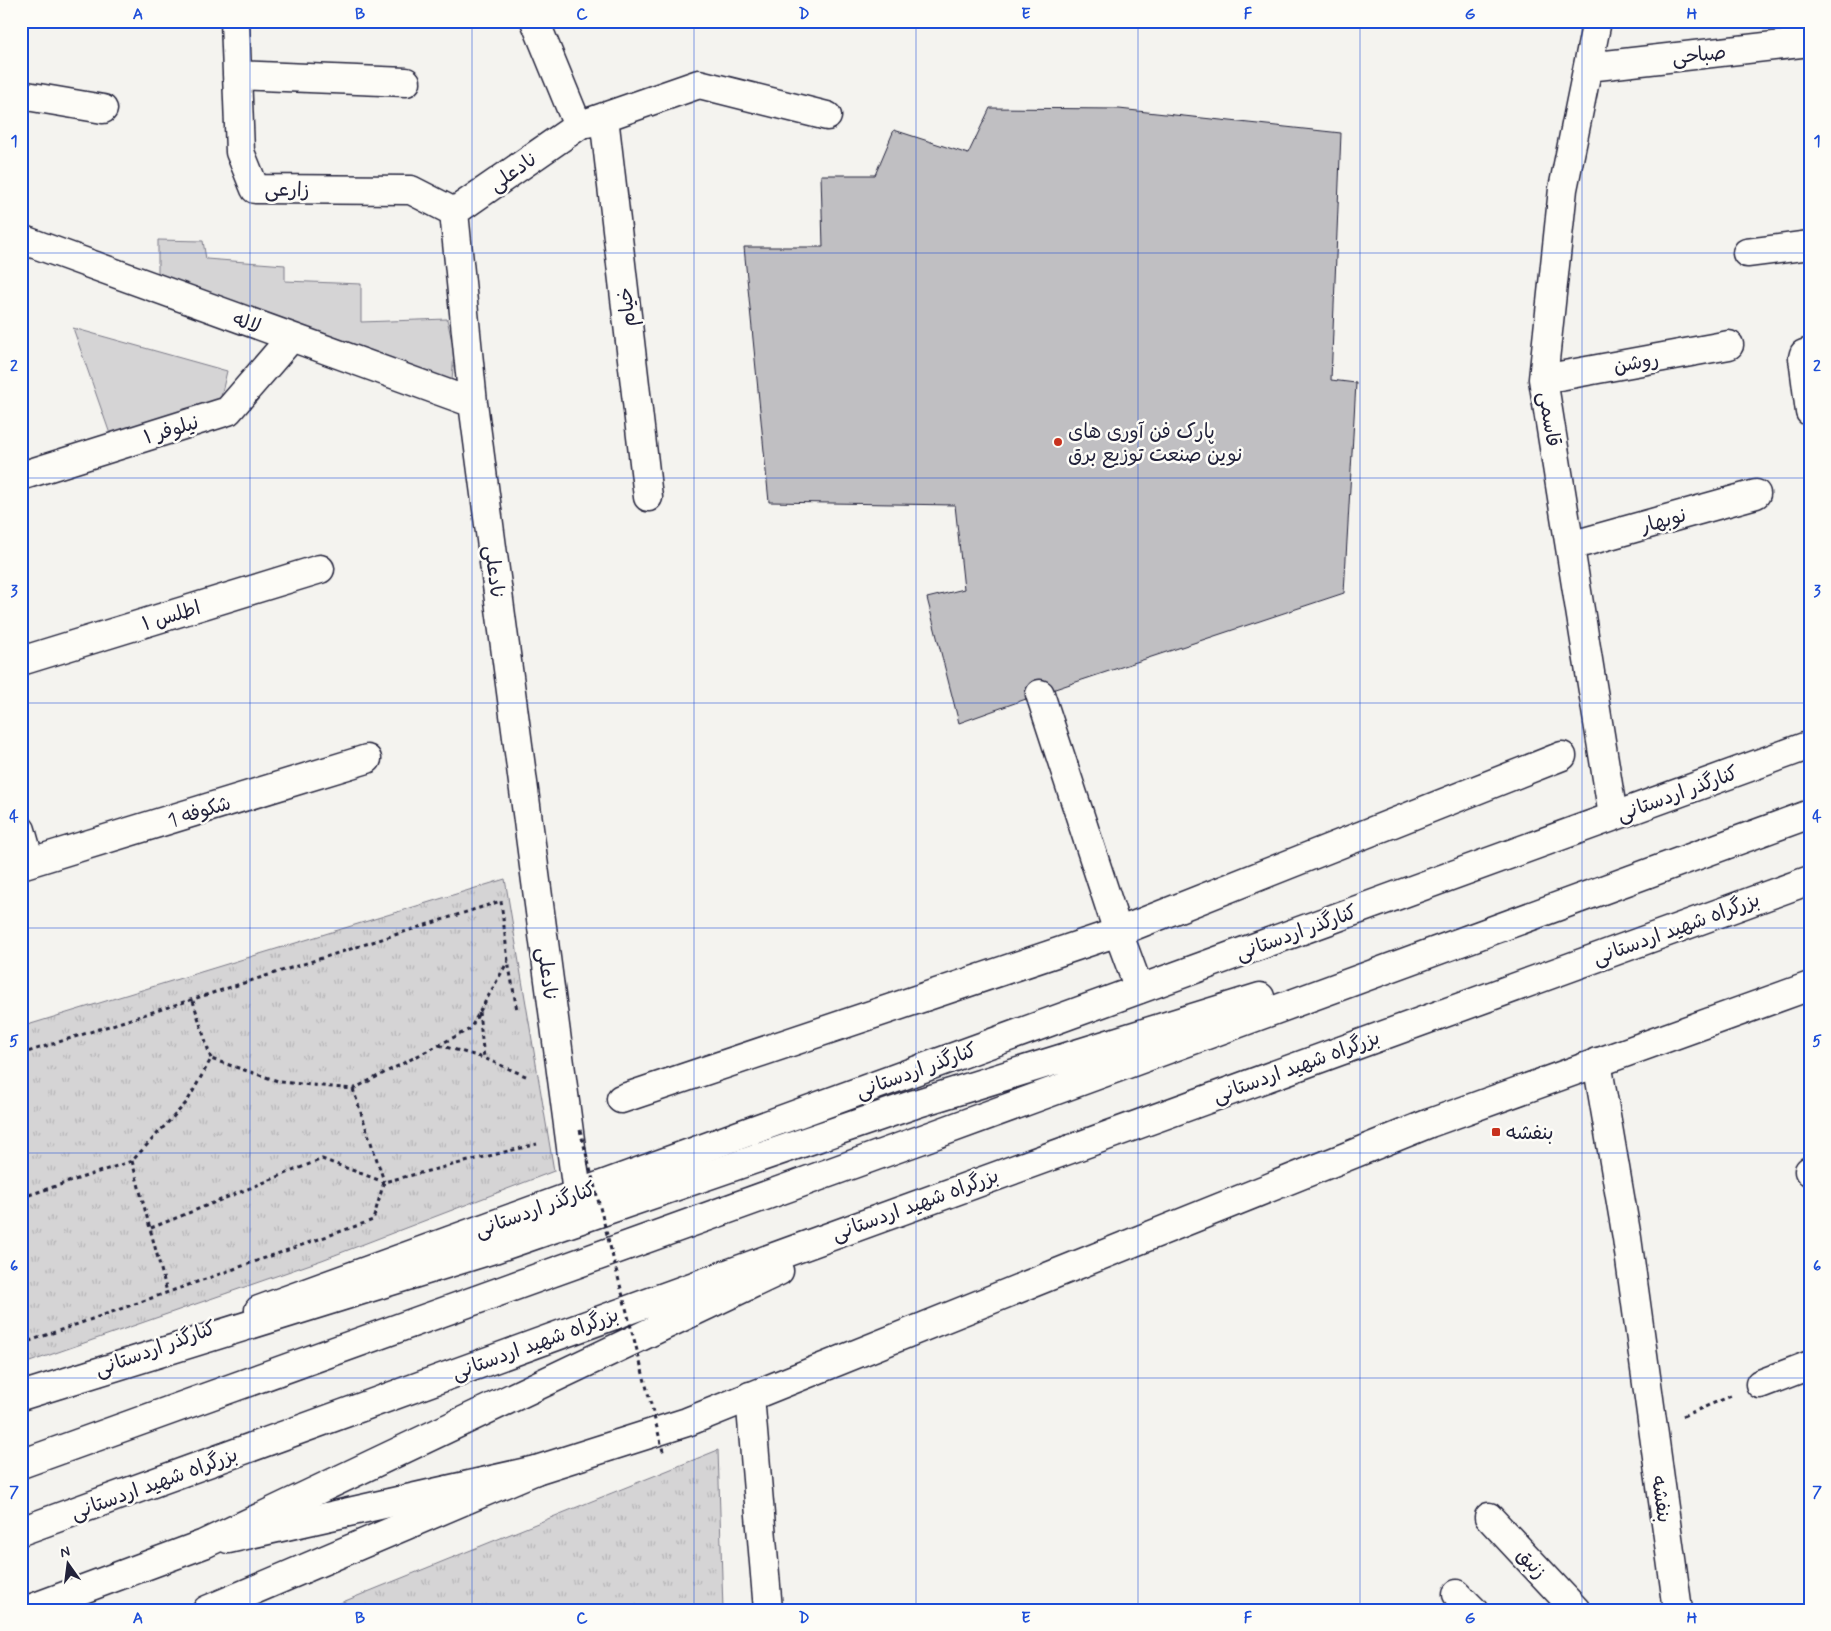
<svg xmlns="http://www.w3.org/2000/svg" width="1831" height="1631" font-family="Mynerve,'Playpen Sans Arabic',sans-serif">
	<defs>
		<pattern id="park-tufts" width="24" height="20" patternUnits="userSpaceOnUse" patternTransform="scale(1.25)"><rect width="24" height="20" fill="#d5d4d5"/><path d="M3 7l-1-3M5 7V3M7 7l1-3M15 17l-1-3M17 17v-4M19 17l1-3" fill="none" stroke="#b7b6b8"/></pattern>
	</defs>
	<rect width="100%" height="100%" fill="#f4f3ef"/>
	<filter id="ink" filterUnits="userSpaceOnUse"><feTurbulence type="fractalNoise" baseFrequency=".02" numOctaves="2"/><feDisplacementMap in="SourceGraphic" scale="10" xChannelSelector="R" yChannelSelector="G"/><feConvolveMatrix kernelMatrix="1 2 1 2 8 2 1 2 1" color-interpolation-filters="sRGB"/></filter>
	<g filter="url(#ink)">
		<path fill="#d5d4d5" stroke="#7c7b88" d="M158 240 203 241 206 259 285 265V281L361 284V322L447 319 454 350 452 382 158 281Z
			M73 328 227 371 220 401 110 434Z"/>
		<path fill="url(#park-tufts)" stroke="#7c7b88" d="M505 879 554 1171 322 1260 21 1365V1027Z
			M718 1450 723 1610H323Z"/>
		<path fill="#c0bfc2" stroke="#22223b" d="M990 108 1119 109 1341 133 1331 380 1356 383 1344 593 1040 694 959 723 927 598 964 589 955 505 769 502 744 247H823L821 175H875L894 130 968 154Z"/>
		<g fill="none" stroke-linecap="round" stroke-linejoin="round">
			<defs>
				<path id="minor" d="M235 21 240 152 255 189 411 190 454 212
					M535 21 578 126 454 212 473 403 577 1193
					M1597 21 1563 189 1543 379 1613 816
					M1588 67 1810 42
					M237 75 406 82
					M21 95 103 109
					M604 117 648 497
					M587 123 699 84 827 116
					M21 239 473 403
					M1747 253 1810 245
					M1810 352 1804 354 1803 358 1810 412
					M1543 379 1729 345
					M21 476 228 411 291 338
					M1570 546 1756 494
					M21 661 320 569
					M1040 694 1118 932 1139 989
					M21 830 30 862
					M21 865 367 759
					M1597 1062 1627 1238 1678 1610
					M621 1099 1118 932 1562 756
					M1809 1171H1810
					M1760 1384 1810 1365
					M750 1396 768 1610
					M1489 1517 1576 1610
					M1457 1594 1473 1610"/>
				<path id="major" d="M259 1310 1810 745
					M228 1539 536 1470 687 1422 1430 1123 1810 986"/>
				<path id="highway" d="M21 1396 494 1249 915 1104 1260 997
					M21 1464 920 1140 1810 814
					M21 1531 1810 880
					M27 1610 204 1544 779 1271
					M207 1610 536 1470"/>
			</defs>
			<use href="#minor" stroke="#22223b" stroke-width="31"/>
			<use href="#major" stroke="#22223b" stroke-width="31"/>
			<use href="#highway" stroke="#22223b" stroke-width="31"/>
			<path stroke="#22223b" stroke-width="3" stroke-dasharray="4 4" stroke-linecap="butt" d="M193 1001 211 1059
				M479 1012 484 1058 528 1077
				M439 1045 484 1058
				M21 1054 501 901 508 961 517 1010
				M353 1089 384 1181
				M132 1161 167 1292
				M21 1194 29 1195 132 1161 187 1102 211 1059 281 1082 353 1089 470 1029 508 961
				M151 1228 322 1159 384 1182
				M21 1344 373 1220 384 1182 537 1144
				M1683 1416 1731 1396"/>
			<use href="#minor" stroke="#fdfcf7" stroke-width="28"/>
			<use href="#major" stroke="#fdfcf7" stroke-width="28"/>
			<use href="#highway" stroke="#fdfcf7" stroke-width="28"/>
			<path stroke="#22223b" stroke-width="3" stroke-dasharray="4 4" stroke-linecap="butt" d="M580 1130 664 1455"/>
		</g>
	</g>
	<path fill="none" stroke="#1d4ed8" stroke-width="1" stroke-opacity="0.55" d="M250 21V1610M472 21V1610M694 21V1610M916 21V1610M1138 21V1610M1360 21V1610M1582 21V1610M21 253H1810M21 478H1810M21 703H1810M21 928H1810M21 1153H1810M21 1378H1810"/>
	<g fill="#c8321e" stroke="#fdfcf7" stroke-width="2">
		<circle cx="1058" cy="442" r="5"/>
		<rect x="1491" y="1127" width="10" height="10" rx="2.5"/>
	</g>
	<g text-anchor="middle" stroke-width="5" stroke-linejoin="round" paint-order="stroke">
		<g font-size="20" fill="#22223b" stroke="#fdfcf7">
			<text transform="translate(1699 54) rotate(-6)" y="7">صباحی</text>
			<text transform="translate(513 171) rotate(-35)" y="7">نادعلی</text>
			<text transform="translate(287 189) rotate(1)" y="7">زارعی</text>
			<text transform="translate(626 307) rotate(-96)" y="7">خیام</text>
			<text transform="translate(247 322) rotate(20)" y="7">لاله</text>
			<text transform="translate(1636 362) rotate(-10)" y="7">روشن</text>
			<text transform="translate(1550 419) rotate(81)" y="7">قاسمی</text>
			<text transform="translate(171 429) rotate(-17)" y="7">نیلوفر ۱</text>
			<text transform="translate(1663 520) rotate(-16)" y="7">نوبهار</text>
			<text transform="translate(495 572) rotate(83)" y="7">نادعلی</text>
			<text transform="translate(171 615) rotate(-17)" y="7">اطلس ۱</text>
			<text transform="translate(1677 793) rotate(-20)" y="7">کنارگذر اردستانی</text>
			<text transform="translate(199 811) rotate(-17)" y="7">شکوفه 1</text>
			<text transform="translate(1676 928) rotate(-20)" y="7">بزرگراه شهید اردستانی</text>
			<text transform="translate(1296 932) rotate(-20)" y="7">کنارگذر اردستانی</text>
			<text transform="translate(548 974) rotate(83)" y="7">نادعلی</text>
			<text transform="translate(1296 1066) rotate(-20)" y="7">بزرگراه شهید اردستانی</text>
			<text transform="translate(916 1070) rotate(-20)" y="7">کنارگذر اردستانی</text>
			<text transform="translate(915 1204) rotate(-20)" y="7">بزرگراه شهید اردستانی</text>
			<text transform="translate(535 1209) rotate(-20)" y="7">کنارگذر اردستانی</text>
			<text transform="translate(535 1343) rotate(-20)" y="7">بزرگراه شهید اردستانی</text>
			<text transform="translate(155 1348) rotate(-20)" y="7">کنارگذر اردستانی</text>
			<text transform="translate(154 1483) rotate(-20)" y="7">بزرگراه شهید اردستانی</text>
			<text transform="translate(1662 1499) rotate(82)" y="7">بنفشه</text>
			<text transform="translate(1532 1563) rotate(47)" y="7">زنبق</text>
		</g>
		<g font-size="20" fill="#22223b" stroke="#fdfcf7" text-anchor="start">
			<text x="1068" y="438">پارک فن آوری های<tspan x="1068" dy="23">نوین صنعت توزیع برق</tspan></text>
			<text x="1506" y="1139">بنفشه</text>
		</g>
	</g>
	<rect width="1831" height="1631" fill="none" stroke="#fdfcf7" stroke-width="55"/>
	<g transform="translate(68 1564) rotate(346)" stroke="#fdfcf7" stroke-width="4" paint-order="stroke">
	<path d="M0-4L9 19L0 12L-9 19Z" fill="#22223b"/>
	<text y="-8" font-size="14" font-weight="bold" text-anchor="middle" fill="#22223b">N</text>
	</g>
	<rect x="28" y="28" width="1776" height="1576" fill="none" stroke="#1d4ed8" stroke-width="2"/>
	<g font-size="16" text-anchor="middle" font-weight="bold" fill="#1d4ed8">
		<text x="138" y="19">A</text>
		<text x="360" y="19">B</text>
		<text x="582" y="19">C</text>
		<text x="804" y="19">D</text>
		<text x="1026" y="19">E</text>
		<text x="1248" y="19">F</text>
		<text x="1470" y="19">G</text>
		<text x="1692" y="19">H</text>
		<text x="14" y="146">1</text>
		<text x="1817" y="146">1</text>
		<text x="14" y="371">2</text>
		<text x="1817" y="371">2</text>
		<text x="14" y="596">3</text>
		<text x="1817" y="596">3</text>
		<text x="14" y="821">4</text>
		<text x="1817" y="821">4</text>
		<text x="14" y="1046">5</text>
		<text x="1817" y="1046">5</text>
		<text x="14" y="1271">6</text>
		<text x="1817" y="1271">6</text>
		<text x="14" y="1497">7</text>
		<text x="1817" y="1497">7</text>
		<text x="138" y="1623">A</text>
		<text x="360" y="1623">B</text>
		<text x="582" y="1623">C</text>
		<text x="804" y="1623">D</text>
		<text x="1026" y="1623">E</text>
		<text x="1248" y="1623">F</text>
		<text x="1470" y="1623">G</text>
		<text x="1692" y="1623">H</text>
	</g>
</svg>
